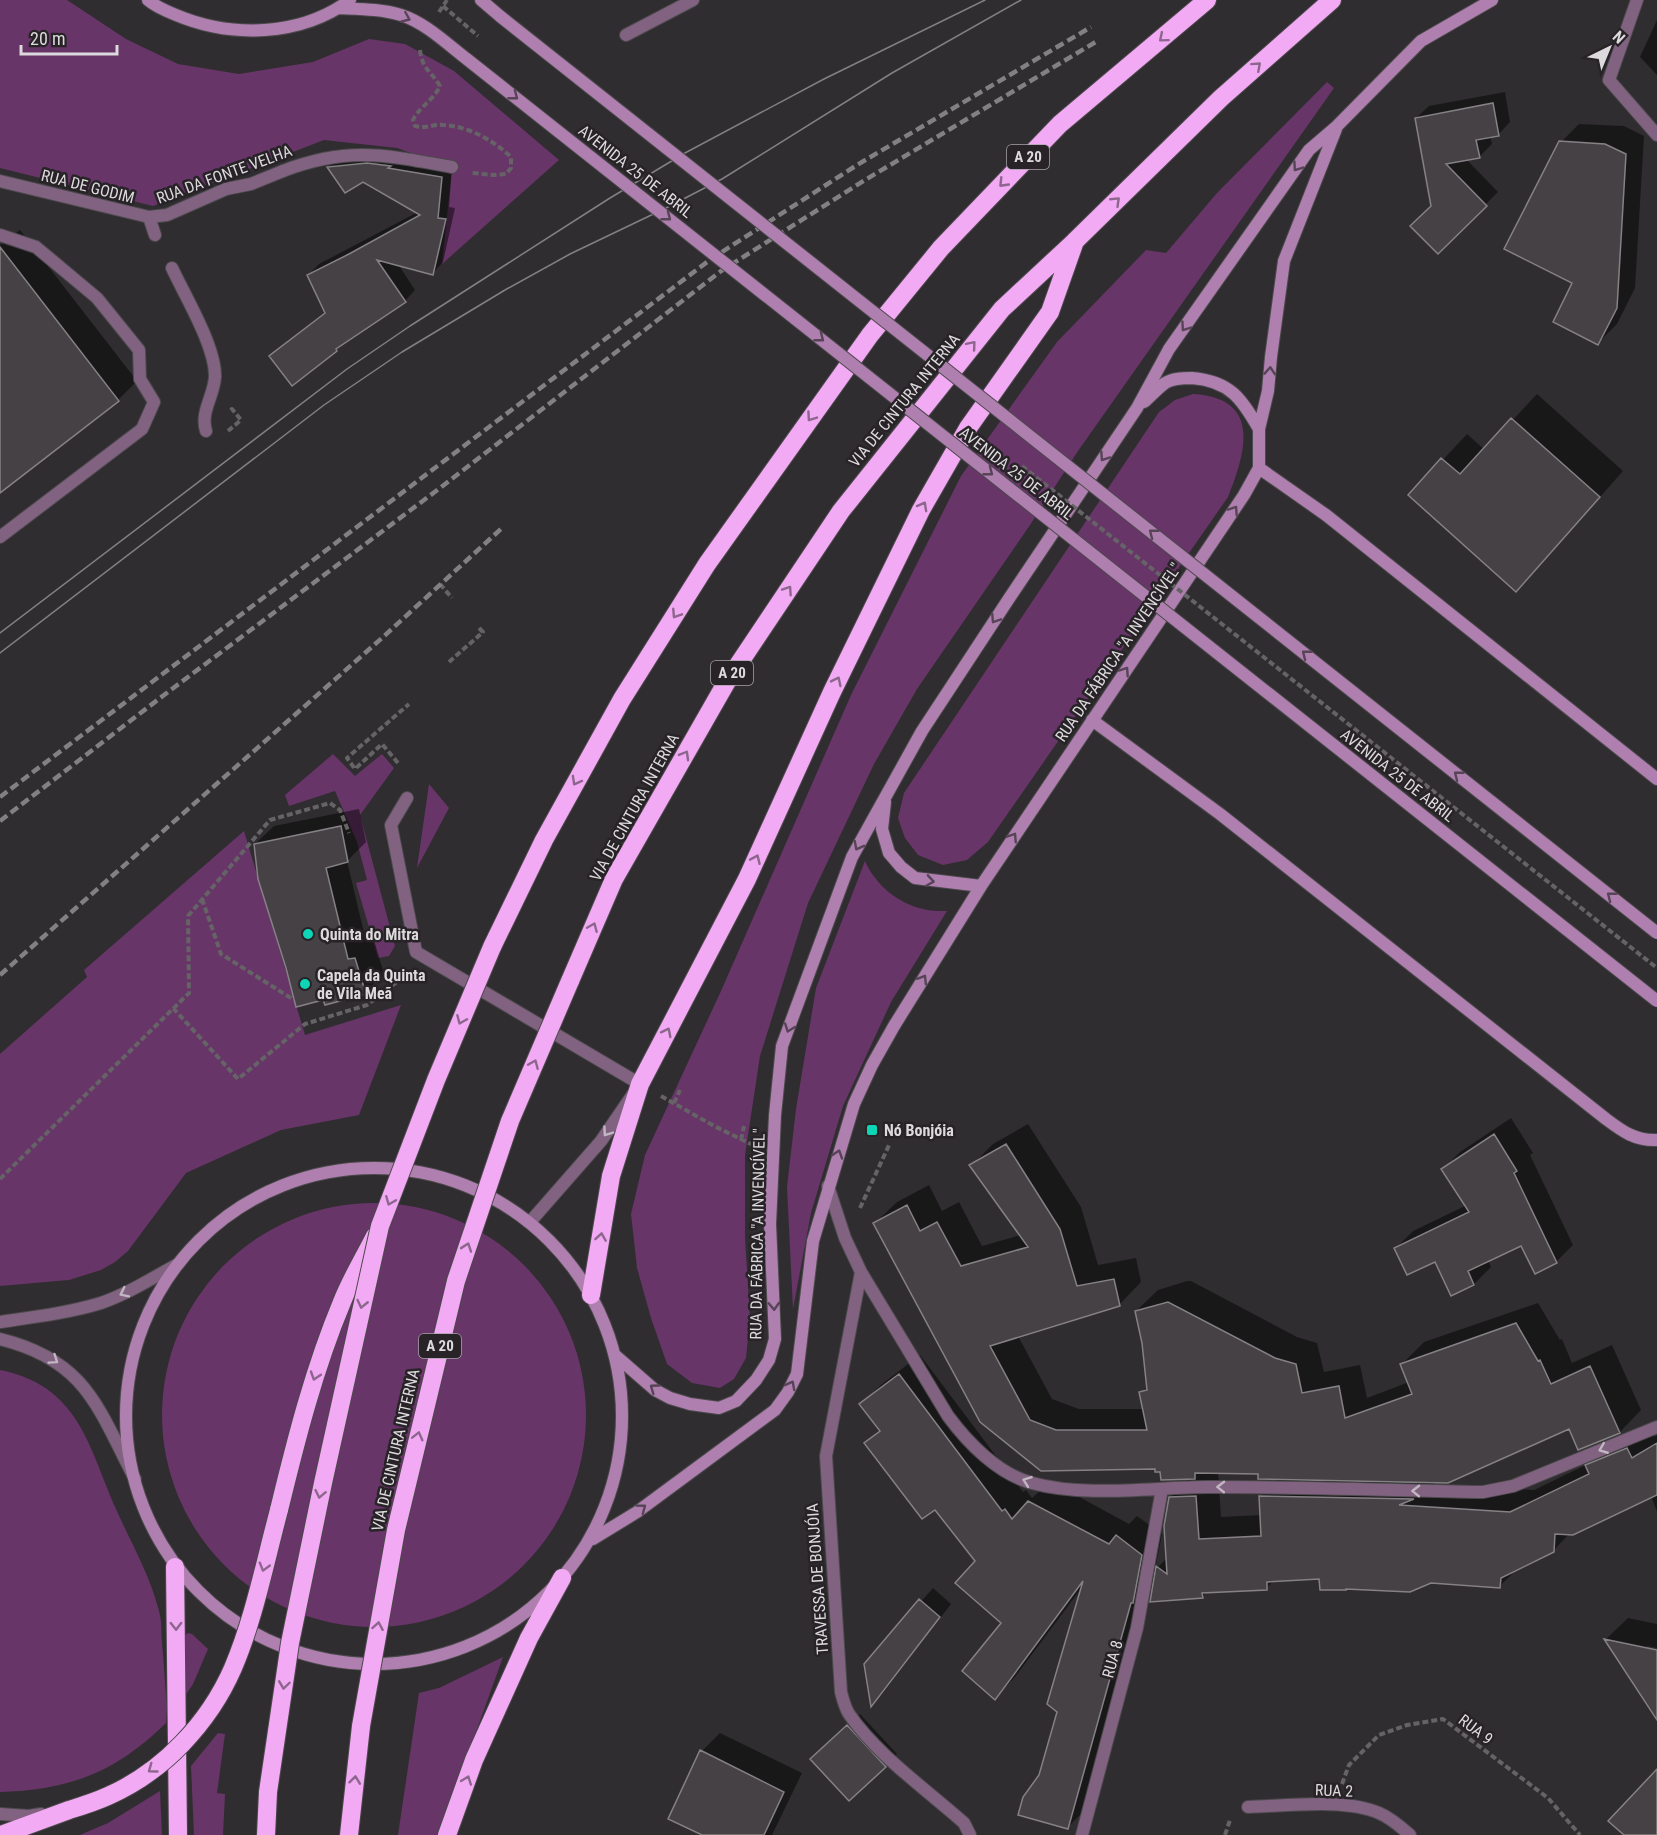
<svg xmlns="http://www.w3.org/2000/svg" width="1657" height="1835" font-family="'Roboto Condensed',sans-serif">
	<rect width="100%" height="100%" fill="#302d30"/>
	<path fill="#673568" d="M0 0H67L126 39 178 64 239 74 313 62 369 39 405 44 454 71 559 160 442 264 452 168 397 148 324 140 153 206 0 168Z
		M1327 82 1334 88 1078 451 1030 525 917 689 874 764 808 903 760 1056 745 1155V1238L750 1318 746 1358 734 1379 720 1388 692 1383 667 1364 651 1318 637 1268 631 1214 645 1155 721 991 851 695 961 476 1057 342 1146 250 1166 253 1217 193Z
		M1193 394C1262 398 1246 452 1228 497L988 842 967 860 943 865 918 855 905 838 898 818 904 793 1159 412 1175 400Z
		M333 754 355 776 382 754 394 768 360 815 395 946 389 956 378 958 356 883 367 880 357 842 335 791 289 806 285 795Z
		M429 784 449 808 417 868Z
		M244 831 305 1035 401 1005 359 1115 281 1130 186 1173 128 1251 115 1262 101 1270 69 1280 0 1286V1054L87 977 84 970Z
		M865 861C875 884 897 903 923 909 930 911 939 911 947 911L891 1002 843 1106 811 1213 793 1309 787 1187 796 1109 816 988Z
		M162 1415a212 212 0 1 1 424 0a212 212 0 1 1-424 0Z
		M0 1370C79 1386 88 1445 116 1509 131 1543 150 1575 159 1611 162 1621 161 1632 162 1643 164 1664 165 1685 167 1707L166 1723C116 1772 70 1790 0 1792Z
		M188 1633 192 1634 208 1649 193 1684 183 1699 182 1637Z
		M503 1657 439 1835H398L419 1693 439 1688Z
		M218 1733 225 1734 217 1793 225 1794 223 1835H194L191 1766Z
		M160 1791 162 1835H80L108 1823Z"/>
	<path fill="#0007" fill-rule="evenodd" d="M1657 20V75L1640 57Z
		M1505 92 1510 122 1498 135 1490 136 1492 144 1479 157 1466 159 1498 192 1438 252 1432 206 1416 118 1429 106Z
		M1579 124 1624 126 1644 136 1635 288 1617 324 1598 343 1574 283 1560 143Z
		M339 157 452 167 449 207 455 208 443 262 433 273 398 264 415 290 405 301 343 343 336 350 271 357 281 346 326 311 308 275 319 264 418 212 363 181 329 167Z
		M20 230 137 381 118 400 0 491V245Z
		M1537 394 1623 471 1540 565 1516 589 1410 495 1467 434 1485 450Z
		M359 809 366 842 347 861 366 941 374 940 384 974 365 992 255 844 274 826Z
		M1511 1118 1533 1153 1530 1155 1573 1245 1556 1262 1522 1244 1488 1260 1491 1267 1474 1284 1452 1294 1436 1260 1396 1248 1413 1231 1467 1205 1443 1169 1460 1152Z
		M1028 1124 1081 1207 1098 1265 1136 1258 1141 1282 1120 1304 1018 1336 1052 1399 1079 1409H1144L1141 1393 1148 1386 1143 1343 1136 1311 1158 1290 1187 1281H1191L1297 1337 1317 1343 1324 1372 1360 1365 1367 1398 1409 1382 1402 1364 1424 1342 1538 1303 1560 1340 1562 1339 1572 1363 1612 1345 1641 1410 1620 1432 1579 1448 1569 1427 1434 1481V1484L1534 1490 1590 1463 1609 1443 1650 1427 1654 1437 1657 1435V1512L1651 1496 1570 1533 1553 1551 1519 1567 1500 1586 1321 1577 1275 1580 1266 1588 1207 1592 1202 1597 1156 1578 1151 1583 1088 1807 1068 1827 1041 1776 1059 1711 1083 1586 1015 1677 995 1698 1003 1623 977 1561 936 1508 866 1443 880 1429 861 1404 882 1384 920 1355 1023 1492 1026 1490 1032 1498 1050 1481 1129 1524 1137 1516 1162 1534 1155 1570 1167 1558 1170 1497 1190 1478 1162 1471 1156 1468 1041 1469 875 1223 897 1202 929 1185 942 1211 959 1202 982 1246 1021 1235 971 1166 993 1144ZM1218 1472H1260L1279 1478 1261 1496V1515L1221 1517Z
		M933 1588 951 1604 883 1693 872 1704 865 1665Z
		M1628 1618 1657 1624V1648L1647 1646V1649L1657 1651V1717L1606 1639Z
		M860 1714 897 1754 885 1766 824 1747Z
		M720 1733 802 1773 772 1835H705L702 1751Z"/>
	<path fill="#454145" stroke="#858185" stroke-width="1.5" d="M1493 103 1499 136 1476 140 1480 158 1446 164 1487 206 1438 254 1410 226 1431 206 1415 118Z
		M1559 141 1605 144 1626 154 1617 308 1598 345 1553 322 1572 283 1504 249Z
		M367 163 391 166 388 168 442 177 438 218 446 219 433 275 377 260 406 302 336 349 337 351 292 386 269 356 325 313 307 275 349 254 420 215 363 182 345 193 327 167Z
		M0 247 119 401 0 493Z
		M1511 418 1600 497 1516 592 1408 495 1441 458 1460 474Z
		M341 826 348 862 326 868 348 959 355 958 366 994 325 1005 323 1000 296 1007 286 968 258 879 254 844Z
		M1494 1134 1517 1171 1514 1173 1557 1263 1535 1274 1521 1246 1468 1271 1474 1285 1451 1296 1435 1262 1407 1275 1394 1248 1469 1212 1441 1169Z
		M1006 1144 1060 1229 1077 1286 1114 1279 1120 1306 990 1346 1030 1420 1056 1430H1147L1139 1392 1147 1390 1142 1343 1135 1311 1168 1302 1275 1358 1296 1364 1302 1393 1339 1386 1345 1418 1412 1394 1400 1364 1516 1323 1538 1361 1540 1360 1551 1384 1590 1366 1620 1433 1578 1450 1569 1429 1448 1483 1258 1479V1474L1195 1473V1479L1161 1480 1160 1472H1155V1469L1041 1471 980 1422 873 1223 907 1205 920 1231 937 1222 961 1266 1028 1247 969 1165Z
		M899 1374 1002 1511 1005 1509 1012 1519 1028 1501 1109 1544 1116 1535 1142 1555 1133 1603H1131L1068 1829 1018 1815 1023 1797 1039 1775 1057 1712 1047 1704 1083 1581 995 1700 962 1671 1001 1623 955 1583 975 1561 935 1510 922 1519 864 1443 880 1431 859 1404Z
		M1657 1443V1495L1573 1535 1555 1534 1554 1552 1501 1578 1500 1588 1431 1583 1410 1592 1346 1589V1590H1320L1319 1579 1267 1582V1590L1202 1593 1203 1598 1150 1602 1156 1566 1167 1574 1164 1526 1169 1497 1196 1496 1199 1539 1261 1536 1259 1496 1414 1499 1399 1505 1510 1512 1589 1474 1585 1465 1627 1448 1632 1458Z
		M919 1599 940 1617 871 1707 864 1664Z
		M1604 1639 1657 1650V1720Z
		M847 1725 886 1767 849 1801 810 1759Z
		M700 1750 784 1792 764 1835H702L668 1819Z
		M1657 1769V1835H1624L1608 1821Z"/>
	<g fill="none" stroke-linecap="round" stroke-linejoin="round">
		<defs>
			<path id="service" d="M0 235 36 247 97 298 139 350 140 379 154 402 142 429 0 537"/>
			<path id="pedestrian" d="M283 171C348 146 386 155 452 167
				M149 217 155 235
				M172 268C185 296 216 347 215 377 214 396 200 412 206 431"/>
			<path id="minor" d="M1637 0 1609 80 1657 135
				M626 35 693 0
				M0 181 149 217 167 215 226 189 251 184 283 171
				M407 798 391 825 416 952 640 1084 601 1141 530 1222
				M828 1186 845 1238 861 1272 948 1416C968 1443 998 1474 1032 1483 1087 1498 1153 1487 1209 1487 1301 1487 1392 1490 1483 1492L1513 1486 1657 1427
				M861 1272 826 1456 841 1692C843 1700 845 1708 849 1714 876 1754 927 1790 964 1823L970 1835
				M1248 1807C1285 1806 1346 1798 1379 1813 1391 1818 1401 1827 1410 1835
				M1082 1835 1137 1628 1162 1489"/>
			<path id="tertiary" d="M0 1322C34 1317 68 1313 101 1303 127 1294 151 1279 176 1265
				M0 1339C86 1360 98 1408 135 1479
				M0 1814 29 1816 41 1814"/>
			<path id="secondary" d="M148 0C156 7 166 11 176 15 231 38 300 37 350 0
				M481 0 501 17
				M339 8C360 9 381 9 401 15 426 23 447 44 468 60
				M1144 402C1151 396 1158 388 1165 383 1173 378 1183 378 1192 378 1230 381 1242 399 1259 429
				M1259 468 1326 515 1657 779
				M1092 720 1220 814 1606 1119C1622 1131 1635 1141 1657 1140
				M885 802 882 829 889 853 901 867 915 878 981 886
				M126 1416a248 248 0 1 1 496 0a248 248 0 1 1-496 0Z
				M616 1356 655 1390 670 1398 690 1404 719 1408 736 1401 756 1380 769 1360 775 1339 770 1224 775 1115 782 1046 852 857 922 731 1008 600 1137 408 1169 349 1309 150 1337 126 1421 41 1492 0
				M593 1539 637 1512 775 1410 788 1392 797 1374 813 1241 854 1104 872 1065 894 1026 981 886 1244 495 1259 468V429L1268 391 1271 357 1284 261 1336 129"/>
			<path id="motorway" d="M492 947 544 840 622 699 707 564 870 335 941 248 1060 124 1207 0
				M570 981 614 879 726 683 841 511 1002 309 1074 242 1221 98 1332 0
				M591 1295 611 1176 640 1084 747 879 832 692 921 510 968 428 1050 312 1074 244
				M279 1510C296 1440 314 1369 342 1302 351 1279 364 1258 375 1236
				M175 1567 178 1835
				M1 1835 69 1810
				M266 1835 268 1792
				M349 1835 361 1726
				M447 1835 474 1760 529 1638 562 1578"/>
		</defs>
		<use href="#service" stroke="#4c494c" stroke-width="14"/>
		<use href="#pedestrian" stroke="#4c494c" stroke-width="14"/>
		<use href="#minor" stroke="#4c494c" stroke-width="14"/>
		<use href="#tertiary" stroke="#4c494c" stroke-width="14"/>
		<use href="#secondary" stroke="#4c494c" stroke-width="14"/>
		<use href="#motorway" stroke="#4c494c" stroke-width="20"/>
		<path stroke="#666366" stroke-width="4" stroke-dasharray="6 3" stroke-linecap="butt" d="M443 6 478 36
			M439 12 447 0
			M420 50C422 69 431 71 440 86 434 100 419 107 413 120L415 126C425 129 433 124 443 125 468 126 493 140 511 157V168L506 174 494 175 472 173
			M228 431 241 420 232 409 229 411
			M440 584 452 598
			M449 662 483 632 478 627
			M398 763 382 744 355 769 347 758 409 704
			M202 899 221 954 294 1000
			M173 1008 238 1079 305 1024 367 1005 398 981
			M661 1096 714 1126 753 1145
			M674 1103 680 1090
			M741 1140 744 1126
			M0 1179 189 993 188 916 270 820 330 803 340 810 349 833
			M860 1208 890 1143
			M1342 1784 1349 1765 1379 1735 1407 1725 1443 1719 1548 1798 1580 1835
			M1225 1835 1230 1820"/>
		<use href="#service" stroke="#816381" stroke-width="12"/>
		<use href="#pedestrian" stroke="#816381" stroke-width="12"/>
		<use href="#minor" stroke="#816381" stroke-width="12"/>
		<use href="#tertiary" stroke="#816381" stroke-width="12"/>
		<use href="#secondary" stroke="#af80af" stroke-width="12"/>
		<use href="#motorway" stroke="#f3aaf4" stroke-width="18"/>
		<path stroke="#838083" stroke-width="1.5" d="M0 633 347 369 410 326 610 198 685 153 824 79 985 0
			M0 653 324 405 402 352 505 290 570 254 666 208 722 179 892 73 1021 0"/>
		<path stroke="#838083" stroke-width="4.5" stroke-dasharray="9 4.5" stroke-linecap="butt" d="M0 797 711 259 857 165 1091 27
			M0 821 164 695 436 491 721 271 865 180 1099 40
			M0 975 382 638 502 528"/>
		<defs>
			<path id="secondary-bridge" d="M501 17 1657 933
				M468 60 1657 1001"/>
			<path id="motorway-bridge" d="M361 1726 396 1530 456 1281 510 1121 570 981
				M268 1792 290 1643 323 1483 380 1226 436 1080 492 947
				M69 1810C82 1806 95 1802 108 1796 163 1772 209 1723 233 1668 254 1619 265 1562 279 1510"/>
		</defs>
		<use href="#secondary-bridge" stroke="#4c494c" stroke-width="14" stroke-linecap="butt"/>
		<use href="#motorway-bridge" stroke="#4c494c" stroke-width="20" stroke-linecap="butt"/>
		<path stroke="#666366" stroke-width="4" stroke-dasharray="6 3" stroke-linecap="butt" d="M1022 466 1657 968"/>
		<use href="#secondary-bridge" stroke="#af80af" stroke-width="12"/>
		<use href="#motorway-bridge" stroke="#f3aaf4" stroke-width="18"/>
	</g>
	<defs><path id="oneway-chevron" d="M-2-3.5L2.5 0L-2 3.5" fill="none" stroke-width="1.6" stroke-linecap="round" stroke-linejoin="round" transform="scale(1.5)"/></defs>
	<g stroke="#574457">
		<use href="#oneway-chevron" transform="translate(406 18) rotate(23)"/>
		<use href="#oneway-chevron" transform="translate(514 96) rotate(38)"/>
		<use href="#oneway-chevron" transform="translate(1297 167) rotate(125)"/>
		<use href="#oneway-chevron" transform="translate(667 217) rotate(38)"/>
		<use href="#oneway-chevron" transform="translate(1185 327) rotate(125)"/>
		<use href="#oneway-chevron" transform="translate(820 338) rotate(38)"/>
		<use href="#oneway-chevron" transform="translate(1270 371) rotate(-86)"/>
		<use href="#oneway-chevron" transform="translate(1104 457) rotate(124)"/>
		<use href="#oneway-chevron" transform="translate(989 472) rotate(38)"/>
		<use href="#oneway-chevron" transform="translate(1234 510) rotate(-56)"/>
		<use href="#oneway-chevron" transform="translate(1153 533) rotate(-142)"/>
		<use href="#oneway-chevron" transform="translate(995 619) rotate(123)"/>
		<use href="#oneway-chevron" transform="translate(1306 654) rotate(-142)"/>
		<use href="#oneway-chevron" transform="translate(1125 671) rotate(-56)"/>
		<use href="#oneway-chevron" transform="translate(1458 775) rotate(-142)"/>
		<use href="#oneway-chevron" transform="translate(1013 837) rotate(-57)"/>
		<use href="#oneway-chevron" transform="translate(858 846) rotate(118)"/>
		<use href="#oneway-chevron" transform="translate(930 881) rotate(9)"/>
		<use href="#oneway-chevron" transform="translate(1611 896) rotate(-142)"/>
		<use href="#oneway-chevron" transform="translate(923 979) rotate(-58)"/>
		<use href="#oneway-chevron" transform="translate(789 1028) rotate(110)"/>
		<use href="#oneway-chevron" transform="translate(838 1154) rotate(-72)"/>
		<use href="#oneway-chevron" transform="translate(774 1306) rotate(88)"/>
		<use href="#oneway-chevron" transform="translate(791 1385) rotate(-62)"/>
		<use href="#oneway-chevron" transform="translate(654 1388) rotate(-144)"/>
		<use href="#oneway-chevron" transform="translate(642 1508) rotate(-37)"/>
	</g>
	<g stroke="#8d668e">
		<use href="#oneway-chevron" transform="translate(1163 38) rotate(140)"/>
		<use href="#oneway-chevron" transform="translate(1257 66) rotate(-42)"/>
		<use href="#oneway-chevron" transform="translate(1003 183) rotate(134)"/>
		<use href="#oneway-chevron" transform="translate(1116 201) rotate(-44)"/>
		<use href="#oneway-chevron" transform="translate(972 345) rotate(-50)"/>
		<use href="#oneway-chevron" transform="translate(811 417) rotate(125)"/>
		<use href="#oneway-chevron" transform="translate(923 506) rotate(-61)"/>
		<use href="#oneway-chevron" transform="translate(788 590) rotate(-56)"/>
		<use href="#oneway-chevron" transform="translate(676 614) rotate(123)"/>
		<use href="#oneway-chevron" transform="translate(837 681) rotate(-64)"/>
		<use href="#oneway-chevron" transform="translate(685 755) rotate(-60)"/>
		<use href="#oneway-chevron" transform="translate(576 781) rotate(119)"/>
		<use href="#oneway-chevron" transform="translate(756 859) rotate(-66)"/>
		<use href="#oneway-chevron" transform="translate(593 927) rotate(-67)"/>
		<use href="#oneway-chevron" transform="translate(461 1020) rotate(113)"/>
		<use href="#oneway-chevron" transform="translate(667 1032) rotate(-63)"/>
		<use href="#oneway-chevron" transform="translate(534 1064) rotate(-67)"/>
		<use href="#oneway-chevron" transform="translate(390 1201) rotate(112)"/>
		<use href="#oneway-chevron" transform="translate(601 1237) rotate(-81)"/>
		<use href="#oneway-chevron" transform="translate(467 1247) rotate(-71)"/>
		<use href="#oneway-chevron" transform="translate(362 1304) rotate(103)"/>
		<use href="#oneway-chevron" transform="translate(315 1376) rotate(108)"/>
		<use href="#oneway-chevron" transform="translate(418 1436) rotate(-76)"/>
		<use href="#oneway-chevron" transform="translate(320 1494) rotate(102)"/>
		<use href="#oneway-chevron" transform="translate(264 1567) rotate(106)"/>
		<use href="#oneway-chevron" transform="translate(176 1626) rotate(89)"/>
		<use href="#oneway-chevron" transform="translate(378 1626) rotate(-80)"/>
		<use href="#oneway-chevron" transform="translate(284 1685) rotate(98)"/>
		<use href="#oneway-chevron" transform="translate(152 1769) rotate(144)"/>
		<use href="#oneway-chevron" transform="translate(355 1780) rotate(-83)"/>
		<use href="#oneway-chevron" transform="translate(467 1780) rotate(-70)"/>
	</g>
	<g stroke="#c1b6c1">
		<use href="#oneway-chevron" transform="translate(607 1132) rotate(125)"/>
		<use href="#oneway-chevron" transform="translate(124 1293) rotate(154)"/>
		<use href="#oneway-chevron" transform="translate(54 1360) rotate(34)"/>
		<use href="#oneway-chevron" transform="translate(1603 1449) rotate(158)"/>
		<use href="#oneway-chevron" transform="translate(1027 1481) rotate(-160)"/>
		<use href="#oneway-chevron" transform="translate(1221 1487) rotate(-179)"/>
		<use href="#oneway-chevron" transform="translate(1416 1491) rotate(-179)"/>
	</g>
	<g fill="#0dd5b5" stroke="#272327" stroke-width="2">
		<circle cx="308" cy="934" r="6"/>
		<circle cx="305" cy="984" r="6"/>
		<rect x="866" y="1124" width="12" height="12" rx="3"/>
	</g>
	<g text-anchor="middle" stroke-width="5" stroke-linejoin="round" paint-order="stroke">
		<g fill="#272327" stroke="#a6a3a6" stroke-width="1.5">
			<rect x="1007" y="145" width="42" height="24" rx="4.5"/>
			<rect x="711" y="661" width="42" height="24" rx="4.5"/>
			<rect x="419" y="1334" width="42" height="24" rx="4.5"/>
		</g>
		<g font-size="15" font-weight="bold" fill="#dddadd">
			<text x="1028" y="162">A 20</text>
			<text x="732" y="678">A 20</text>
			<text x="440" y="1351">A 20</text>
		</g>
		<g font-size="16" fill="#dddadd" stroke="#272327">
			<text transform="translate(636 171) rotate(38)" y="6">AVENIDA 25 DE ABRIL</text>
			<text transform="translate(224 174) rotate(-20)" y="6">RUA DA FONTE VELHA</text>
			<text transform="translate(88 186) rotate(14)" y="6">RUA DE GODIM</text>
			<text transform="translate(904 400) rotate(-51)" y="6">VIA DE CINTURA INTERNA</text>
			<text transform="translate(1017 473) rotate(38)" y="6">AVENIDA 25 DE ABRIL</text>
			<text transform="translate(1118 652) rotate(-56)" y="6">RUA DA FÁBRICA "A INVENCÍVEL"</text>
			<text transform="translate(1398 775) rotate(38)" y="6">AVENIDA 25 DE ABRIL</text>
			<text transform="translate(634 807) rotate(-61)" y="6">VIA DE CINTURA INTERNA</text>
			<text transform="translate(757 1234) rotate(-89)" y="6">RUA DA FÁBRICA "A INVENCÍVEL"</text>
			<text transform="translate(395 1450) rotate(-77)" y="6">VIA DE CINTURA INTERNA</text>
			<text transform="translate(817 1579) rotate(-94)" y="6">TRAVESSA DE BONJÓIA</text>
			<text transform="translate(1112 1659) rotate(-75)" y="6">RUA 8</text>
			<text transform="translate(1476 1729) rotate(37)" y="6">RUA 9</text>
			<text transform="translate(1334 1790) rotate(2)" y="6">RUA 2</text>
		</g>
		<g font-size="16" font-weight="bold" fill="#dddadd" stroke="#272327" text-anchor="start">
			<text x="320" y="940">Quinta do Mitra</text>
			<text x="317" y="981">Capela da Quinta<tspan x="317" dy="18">de Vila Meã</tspan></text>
			<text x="884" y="1136">Nó Bonjóia</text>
		</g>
	</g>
	<g transform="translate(1609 48) rotate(43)" stroke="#272327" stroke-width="4.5" paint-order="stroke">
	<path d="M0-4.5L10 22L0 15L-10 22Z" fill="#dddadd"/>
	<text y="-9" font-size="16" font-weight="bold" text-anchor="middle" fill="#dddadd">N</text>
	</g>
	<path d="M21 45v9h96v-9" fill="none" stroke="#dddadd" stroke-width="3"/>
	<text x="30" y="45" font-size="18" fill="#dddadd" stroke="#272327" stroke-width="4.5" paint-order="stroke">20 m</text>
</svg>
